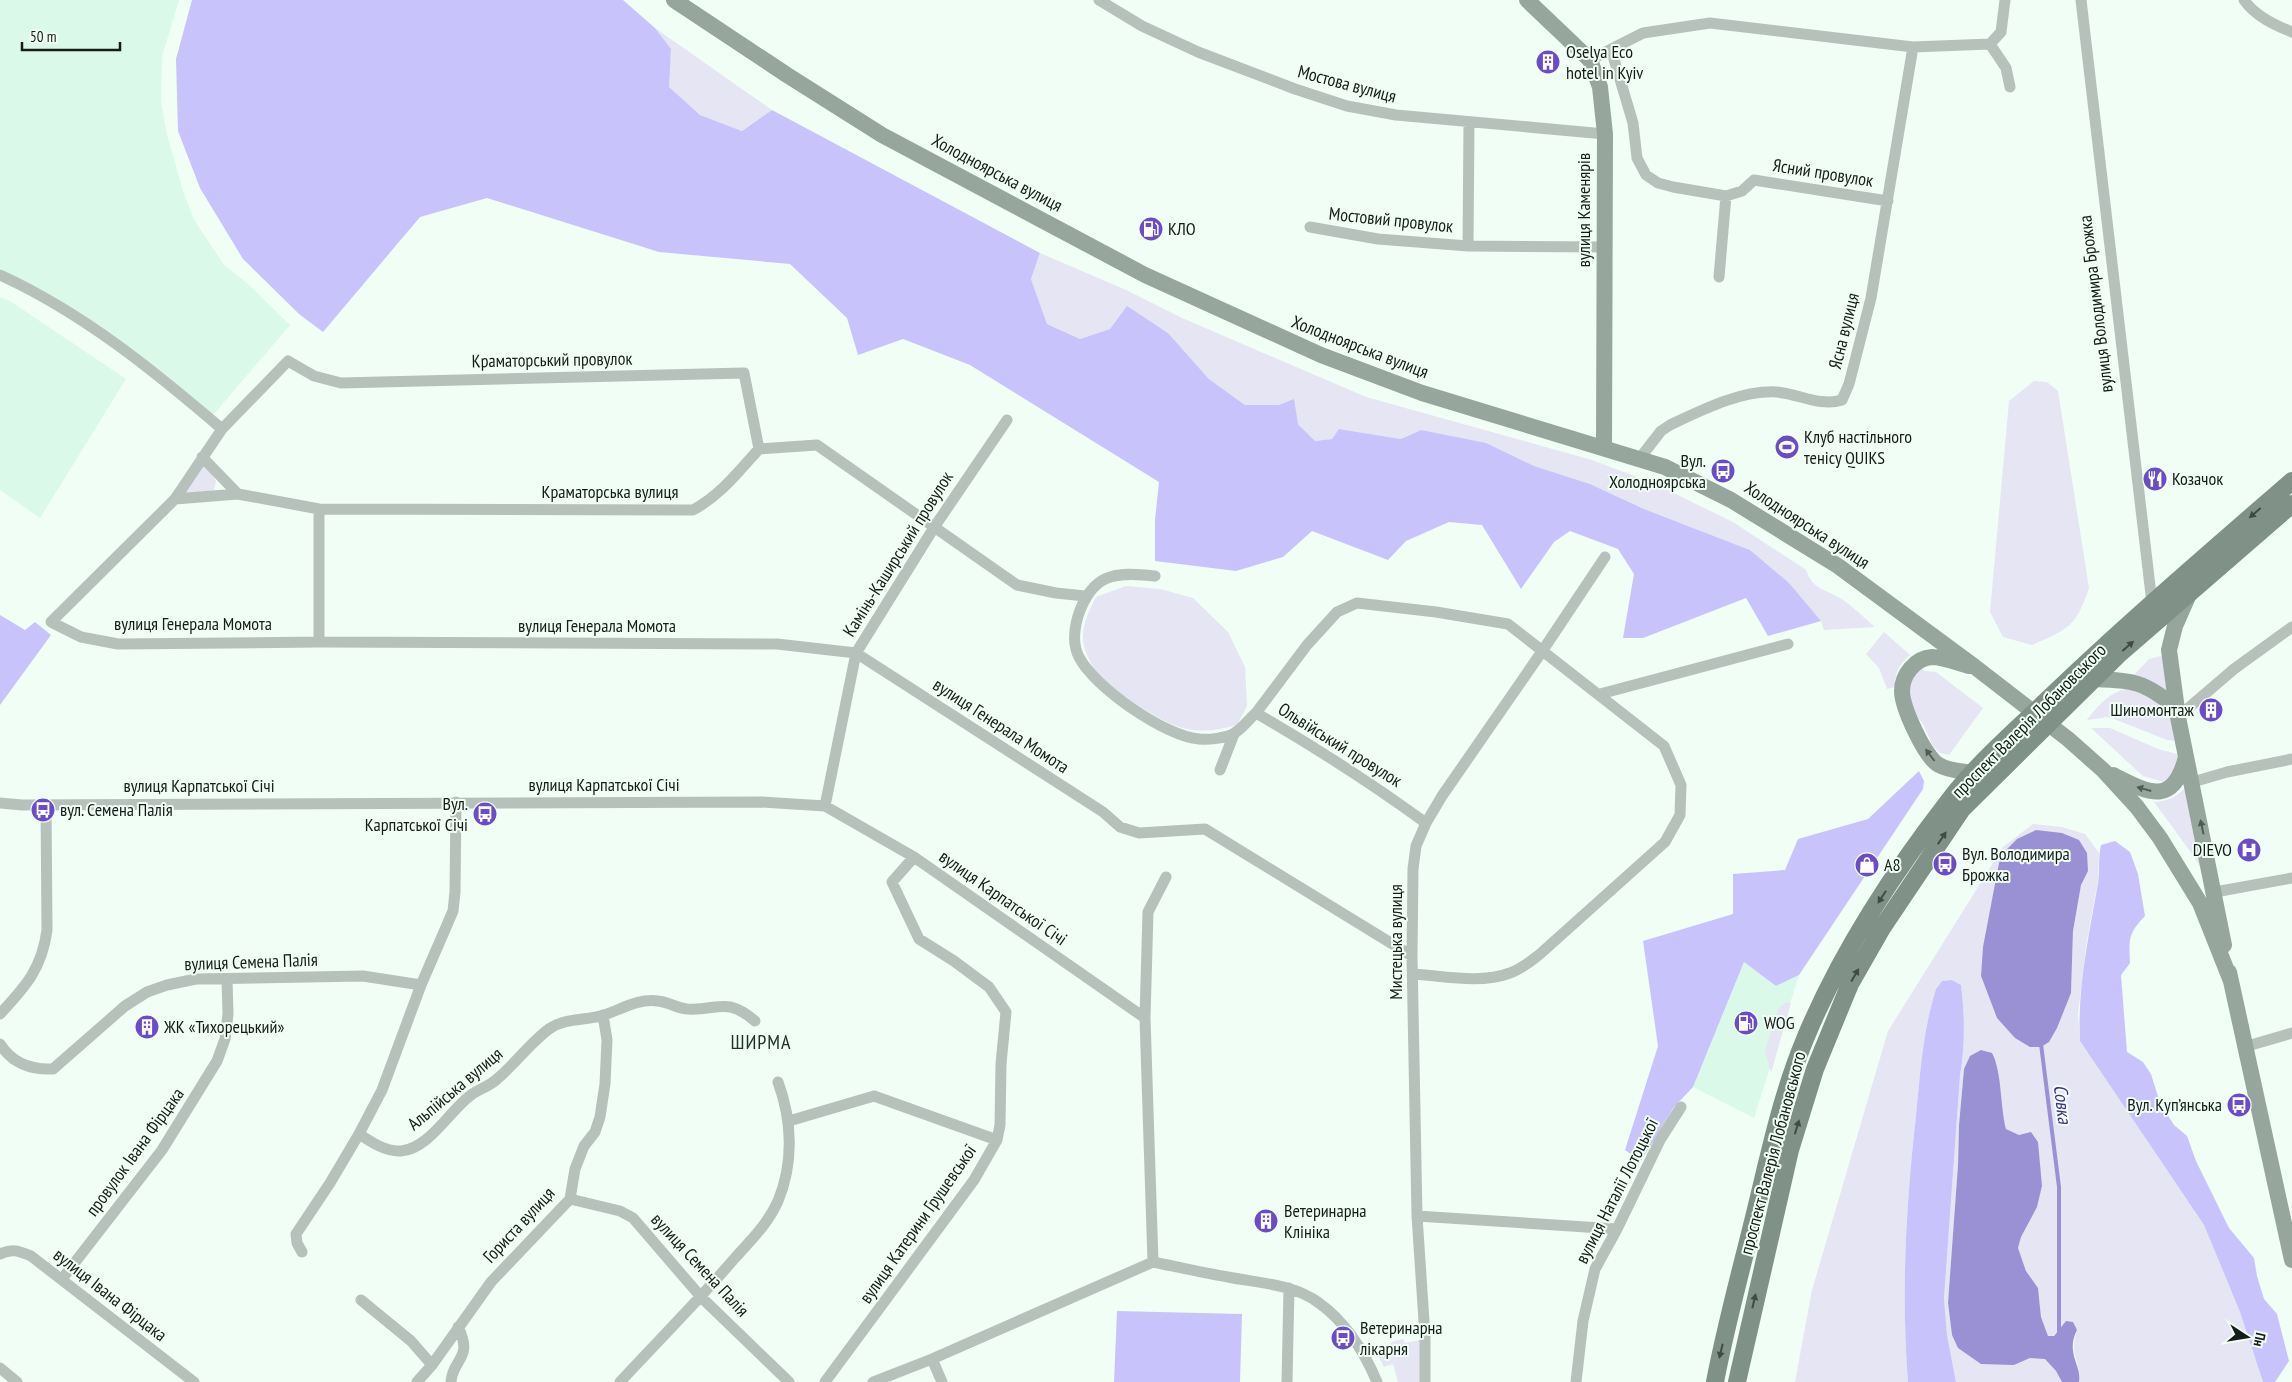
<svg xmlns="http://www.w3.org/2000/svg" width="2292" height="1382" font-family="'PT Sans Narrow',sans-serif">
	<rect width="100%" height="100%" fill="#f0fef6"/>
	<path fill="#daf9e8" d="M0 0H179L162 57 161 102 167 135 183 191 194 220 224 265 248 284 290 325 213 415 102 327 51 295 0 269Z
		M0 297 10 301 126 379 40 518 0 490Z
		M1744 962 1776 986 1799 975 1754 1118 1693 1087Z"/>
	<path fill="#e6e5f3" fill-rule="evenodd" d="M655 28 772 110 742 131 700 115 668 87 671 50Z
		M1040 253 1126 290 1182 318 1366 397 1592 460 1655 484 1733 522 1806 570C1813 589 1822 588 1838 597 1851 604 1863 617 1875 627L1824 630 1821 621 1750 550 1644 509 1590 484 1421 430 1401 439 1339 429 1333 439 1315 441 1280 405H1245L1209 379 1168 333 1127 307 1110 329 1080 339 1047 324 1031 279Z
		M2034 381 2047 382 2058 391 2089 588C2076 627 2068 629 2032 645L2003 637 1990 612 2009 401Z
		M203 466 210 472 216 481 214 490 188 495 184 491Z
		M1126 586 1160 589 1193 598 1228 632 1245 667 1247 706 1237 725C1218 730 1202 733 1183 728 1162 723 1106 687 1094 669 1089 660 1082 646 1083 636 1083 622 1090 609 1096 597Z
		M1884 632 1910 655C1899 665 1895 671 1895 687L1887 689 1879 668 1866 654Z
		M2161 656 2166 664 2170 699 2132 677 2149 659Z
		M1921 668 1925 671 1936 672 1983 708 1949 755 1940 753 1933 746 1923 724 1913 711 1908 690 1912 674Z
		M2130 688C2165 705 2170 701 2177 741L2167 740 2109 717 2087 720C2097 706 2112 690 2130 688Z
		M2091 728H2110L2158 749 2177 754 2179 759 2176 773 2164 782 2143 776Z
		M2189 784 2213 890 2195 858 2154 802C2170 801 2178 796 2189 784Z
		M2033 824 2062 827 2085 834 2099 853 2098 880 2086 946 2078 1014 2080 1041 2204 1225 2240 1312 2263 1382H2079C2082 1361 2068 1357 2077 1330H2059L2053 1336H2048L2041 1317 2038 1288 2026 1271 2018 1248 2021 1237 2037 1207 2042 1186 2019 1135 2006 1129 2002 1112 1997 1063 1964 1069 1959 1125 1958 1165 1948 1303 1952 1335 2014 1365 2030 1358 2045 1359 2056 1371 2062 1382H1956L1947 1335 1944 1298 1960 1076C1965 1047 1965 1015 1961 985L1952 980 1942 981 1936 989C1923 1030 1920 1074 1916 1116 1906 1205 1901 1293 1908 1382H1795L1812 1290 1888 1031 2003 847ZM1999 863 2088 871 2081 885 2073 931 2071 993 2049 1042 1997 1018 1981 976Z
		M1786 1002 1791 1003 1771 1073 1765 1051 1778 1009Z
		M1403 1339 1405 1343 1420 1340V1382H1398L1393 1364 1384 1367 1376 1352 1394 1341Z"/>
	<path fill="#c9c3fb" d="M192 0H623L655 28 671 49 669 87 700 115 742 131 772 110 1040 253 1031 279 1047 324 1080 339 1110 329 1127 306 1168 333 1209 379 1245 405H1279L1294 399 1298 424 1315 441 1332 439 1339 429 1401 439 1421 430 1486 443 1534 466 1590 484 1644 509 1750 550 1789 583 1821 621 1768 636 1746 598 1643 638H1623L1634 574 1618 549 1570 531 1554 542 1521 589 1482 525 1449 522 1406 541 1388 560 1312 531 1283 557 1236 571 1155 561V520L1159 482 970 365 903 339 858 355 847 318 790 264 659 252 487 198 420 217 323 332 299 314 243 259 200 188 178 131 176 59Z
		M0 615 25 630 35 622 51 635 0 705Z
		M1919 771 1924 781 1923 789 1799 975 1776 986 1744 962 1693 1087 1674 1107 1641 1161 1625 1150 1658 1046 1643 941 1733 914V874L1785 870 1798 839 1868 819Z
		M2115 841 2130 852 2138 874 2145 916C2128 934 2129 939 2130 963L2121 975 2127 1052 2143 1062 2151 1074 2160 1103 2174 1125 2187 1136 2196 1161 2229 1228 2254 1258 2257 1276 2264 1299 2277 1314 2289 1361 2275 1382H2263L2240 1312 2204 1225 2080 1041C2077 988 2089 935 2098 883 2100 871 2098 858 2101 845Z
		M1952 980 1961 985C1965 1015 1965 1047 1960 1076L1944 1298 1947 1335 1956 1382H1908C1901 1293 1906 1205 1916 1116 1920 1074 1923 1030 1936 989L1942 981Z
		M1117 1311 1242 1314 1240 1382H1114Z"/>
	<path fill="#9a91d4" d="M2036 830 2062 833 2079 840 2087 853 2088 871 2081 885 2073 931 2071 993 2057 1028 2049 1042 2041 1047H2030L2015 1038 1997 1018 1981 976 1983 947 1999 863 2007 849 2017 839Z
		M1981 1050 1992 1053C2002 1071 2000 1106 2006 1129L2019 1135 2031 1132 2038 1142 2042 1186 2037 1207 2021 1237 2018 1248 2026 1271 2038 1288 2041 1317 2048 1336H2054L2066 1321 2073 1322 2077 1330C2074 1336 2072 1343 2073 1350 2074 1362 2081 1370 2079 1382H2062L2056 1371 2045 1359 2030 1358 2014 1365 1981 1364 1958 1348 1952 1335 1948 1303 1958 1165 1959 1125 1964 1069 1970 1056Z"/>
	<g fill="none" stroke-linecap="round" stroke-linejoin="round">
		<path stroke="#9a91d4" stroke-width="4" d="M2041 1044 2059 1187V1334"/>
		<path stroke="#b7c1bc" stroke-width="11" d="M1099 0 1142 26 1198 52 1295 89 1347 106 1396 115 1605 134
			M2081 0 2152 603
			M2244 0C2255 16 2274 25 2292 32
			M1990 44 2006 68 2010 87
			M1611 49 1633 123 1637 158 1646 175 1658 183 1673 187 1726 196 1742 191 1754 180 1888 201
			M1590 60 1643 33 1710 23 1913 47 1990 44 2001 32 2005 0
			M1310 227 1378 239 1468 246 1604 247
			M1468 246 1469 122
			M0 275C83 313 153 370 222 429
			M1719 277 1726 196
			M759 449 744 373 341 383 314 376 288 361 222 429 175 499 51 622 81 637 118 644 319 642 777 644 856 653 1103 812 1120 827 1139 833 1205 829 1412 956
			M202 457 238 494 319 509 693 510C721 495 738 472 759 449L817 445 1017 585 1056 593 1085 596
			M1640 458 1661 431 1670 425C1702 410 1741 390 1777 392 1799 394 1821 407 1842 400L1849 384 1871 298 1913 47
			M175 499 238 494
			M319 509V642
			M1155 576C1114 571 1092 574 1078 616 1074 630 1072 644 1079 657 1094 687 1166 737 1199 739 1209 740 1225 738 1233 734 1241 730 1249 719 1256 713 1315 747 1371 783 1426 823
			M1600 694 1788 644
			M1256 713 1307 645 1337 612 1357 603 1436 612 1508 624 1664 746 1681 785 1680 815 1665 842 1540 954C1531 961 1522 969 1510 973 1481 984 1444 976 1413 974
			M2178 717 2234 669 2292 627
			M1220 770 1234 734
			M2193 782 2227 772 2292 759
			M456 802 455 892 453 911 421 985 382 1090 359 1134C371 1142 386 1152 401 1151 429 1149 450 1110 471 1095 479 1089 490 1086 497 1079 515 1064 530 1043 549 1029 566 1017 586 1021 604 1015 622 1009 639 998 658 1001 669 1002 676 1008 687 1009 718 1011 726 996 755 1021
			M0 803 22 805 762 802 825 806 914 857 1145 1018
			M825 806 856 653 935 526 1007 420
			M2215 892 2292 878
			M0 1014C25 987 42 969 47 930L46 804
			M0 1044C12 1063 31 1070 53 1069L125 1006 147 992 167 985 196 979 363 976 421 985
			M2244 1047 2292 1033
			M789 1121 874 1096 997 1140
			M570 1199 620 1211 633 1218 701 1297 789 1382
			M1417 1216 1617 1229
			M302 1252 297 1243 296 1234 330 1183 359 1134
			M0 1254C12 1248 19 1251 31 1256L194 1382
			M1153 1262 1145 1018 1148 912 1166 877
			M1153 1262C1178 1267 1203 1273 1228 1277 1258 1283 1294 1284 1319 1303 1347 1323 1364 1351 1377 1382
			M62 1279 162 1150 217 1061 225 1039 228 1014 227 979
			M361 1300 411 1341 432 1365
			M932 1359 942 1382
			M0 1368 17 1382
			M417 1382 432 1365 491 1282 570 1199 575 1169 584 1146 595 1132 600 1117 605 1084 607 1040 603 1015
			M451 1382C452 1359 474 1359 458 1327
			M620 1382C658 1341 698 1301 734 1259 750 1241 768 1224 778 1201 794 1163 792 1120 778 1082
			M825 1382 974 1180 997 1140 1000 1125 1001 1064 1006 1012 989 987 954 961 919 939 892 882 914 857
			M873 1382 932 1359 1153 1262
			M1287 1382 1289 1288
			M1425 1382V1336L1417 1216 1412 956 1413 869 1416 846 1426 823 1442 796 1543 650 1605 557
			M1576 1382 1583 1321 1595 1269 1617 1229 1660 1140 1681 1107"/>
		<path stroke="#97a69d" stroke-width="16" d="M674 0 787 75 882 135 1145 275 1321 355 1422 393 1665 467 1731 500 1838 566 1975 667 2068 739 2103 770 2137 807 2160 838 2200 903 2231 981
			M1527 0 1590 60 1600 87 1605 134 1604 448
			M2190 592 2175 626 2169 650 2178 717 2224 945
			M1969 666C1958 663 1943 657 1932 657 1915 658 1902 675 1902 691 1902 707 1925 758 1939 765 1949 771 1962 771 1973 773
			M2093 679C2136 681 2143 681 2177 708
			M2113 775C2149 793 2173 807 2186 757
			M2229 972 2292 1260"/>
		<path stroke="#809188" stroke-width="18" d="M1715 1382C1726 1324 1742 1267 1756 1209 1770 1152 1782 1094 1805 1039 1840 954 1895 870 1951 798 1978 763 2013 733 2044 703 2124 626 2208 554 2292 481
			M1737 1382 1790 1150 1815 1069 1850 984 1882 928 1962 809 2118 655 2292 504"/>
	</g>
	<defs><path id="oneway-solid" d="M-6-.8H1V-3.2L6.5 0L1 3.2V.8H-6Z" transform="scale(1.25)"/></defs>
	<g fill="#404b45">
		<use href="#oneway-solid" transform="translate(2255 513) rotate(139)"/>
		<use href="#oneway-solid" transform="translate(2128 646) rotate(-41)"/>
		<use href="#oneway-solid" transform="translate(1942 838) rotate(-56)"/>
		<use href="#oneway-solid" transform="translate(1882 897) rotate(123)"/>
		<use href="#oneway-solid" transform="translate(1855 975) rotate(-60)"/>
		<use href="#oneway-solid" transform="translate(1797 1127) rotate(-73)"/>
		<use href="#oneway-solid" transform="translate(1754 1301) rotate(-77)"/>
		<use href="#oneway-solid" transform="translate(1721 1351) rotate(103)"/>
	</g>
	<g fill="#505b54">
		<use href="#oneway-solid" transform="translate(1930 755) rotate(-127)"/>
		<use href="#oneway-solid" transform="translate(2144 789) rotate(-164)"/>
		<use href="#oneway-solid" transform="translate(2202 827) rotate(-102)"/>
	</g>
	<defs>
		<symbol id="building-disc" viewBox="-11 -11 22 22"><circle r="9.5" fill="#6a4dc6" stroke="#f0fef6"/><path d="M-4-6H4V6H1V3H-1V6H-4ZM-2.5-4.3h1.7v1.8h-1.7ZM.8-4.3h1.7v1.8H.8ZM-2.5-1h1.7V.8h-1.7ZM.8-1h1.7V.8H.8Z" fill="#fff"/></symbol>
		<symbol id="fuel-disc" viewBox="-11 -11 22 22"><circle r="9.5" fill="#6a4dc6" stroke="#f0fef6"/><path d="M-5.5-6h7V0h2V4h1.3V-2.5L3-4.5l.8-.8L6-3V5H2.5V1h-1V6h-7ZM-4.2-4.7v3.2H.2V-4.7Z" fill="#fff"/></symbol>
		<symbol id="stadium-disc" viewBox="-11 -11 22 22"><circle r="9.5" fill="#6a4dc6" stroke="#f0fef6"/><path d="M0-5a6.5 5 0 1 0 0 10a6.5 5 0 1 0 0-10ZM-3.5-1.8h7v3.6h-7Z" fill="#fff"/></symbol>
		<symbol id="bus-disc" viewBox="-11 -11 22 22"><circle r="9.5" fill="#6a4dc6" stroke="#f0fef6"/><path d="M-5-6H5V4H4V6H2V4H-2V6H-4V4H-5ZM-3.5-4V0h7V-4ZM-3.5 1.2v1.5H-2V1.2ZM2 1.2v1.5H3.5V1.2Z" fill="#fff"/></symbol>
		<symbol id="restaurant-disc" viewBox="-11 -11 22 22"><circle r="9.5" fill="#6a4dc6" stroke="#f0fef6"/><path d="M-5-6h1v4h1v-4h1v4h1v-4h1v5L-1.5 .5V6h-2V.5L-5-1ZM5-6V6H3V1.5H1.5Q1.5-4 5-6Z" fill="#fff"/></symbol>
		<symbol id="hospital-disc" viewBox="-11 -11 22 22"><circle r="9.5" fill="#6a4dc6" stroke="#f0fef6"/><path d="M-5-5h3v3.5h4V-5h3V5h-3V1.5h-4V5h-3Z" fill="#fff"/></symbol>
		<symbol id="shop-disc" viewBox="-11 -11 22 22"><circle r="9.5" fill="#6a4dc6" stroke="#f0fef6"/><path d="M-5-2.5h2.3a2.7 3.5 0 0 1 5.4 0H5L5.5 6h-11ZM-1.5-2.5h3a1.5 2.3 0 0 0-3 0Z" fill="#fff"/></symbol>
	</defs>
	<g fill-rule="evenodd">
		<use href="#building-disc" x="1534" y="48" width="28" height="28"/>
		<use href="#fuel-disc" x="1137" y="215" width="28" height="28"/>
		<use href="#stadium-disc" x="1773" y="433" width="28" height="28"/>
		<use href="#bus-disc" x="1709" y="457" width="28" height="28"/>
		<use href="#restaurant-disc" x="2141" y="465" width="28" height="28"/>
		<use href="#building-disc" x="2197" y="696" width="28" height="28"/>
		<use href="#bus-disc" x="29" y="796" width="28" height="28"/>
		<use href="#bus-disc" x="471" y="800" width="28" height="28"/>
		<use href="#hospital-disc" x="2235" y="836" width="28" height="28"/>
		<use href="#bus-disc" x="1931" y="850" width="28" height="28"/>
		<use href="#shop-disc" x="1853" y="851" width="28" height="28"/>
		<use href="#fuel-disc" x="1732" y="1009" width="28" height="28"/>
		<use href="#building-disc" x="133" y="1013" width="28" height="28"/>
		<use href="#bus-disc" x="2225" y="1091" width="28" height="28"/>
		<use href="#building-disc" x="1252" y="1207" width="28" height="28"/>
		<use href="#bus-disc" x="1329" y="1324" width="28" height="28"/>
	</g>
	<g text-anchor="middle" stroke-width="4" stroke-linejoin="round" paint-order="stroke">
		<g font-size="18" fill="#151d19" stroke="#f0fef6" text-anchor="start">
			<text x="1566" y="58">Oselya Eco<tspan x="1566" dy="21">hotel in Kyiv</tspan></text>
			<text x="1168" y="235">КЛО</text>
			<text x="1804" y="443">Клуб настільного<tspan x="1804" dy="21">тенісу QUIKS</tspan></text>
			<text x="1706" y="467" text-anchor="end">Вул.<tspan x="1706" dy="21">Холодноярська</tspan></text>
			<text x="2172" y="485">Козачок</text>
			<text x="2194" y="716" text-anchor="end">Шиномонтаж</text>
			<text x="468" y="810" text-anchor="end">Вул.<tspan x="468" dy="21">Карпатської Січі</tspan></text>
			<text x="60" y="816">вул. Семена Палія</text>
			<text x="2232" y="856" text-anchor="end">DIEVO</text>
			<text x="1962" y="860">Вул. Володимира<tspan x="1962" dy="21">Брожка</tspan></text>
			<text x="1884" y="871">А8</text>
			<text x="1764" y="1029">WOG</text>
			<text x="164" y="1033">ЖК «Тихорецький»</text>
			<text x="2222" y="1111" text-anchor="end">Вул. Куп’янська</text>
			<text x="1284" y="1217">Ветеринарна<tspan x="1284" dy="21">Клініка</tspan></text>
			<text x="1360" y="1334">Ветеринарна<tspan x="1360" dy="21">лікарня</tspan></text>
		</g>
		<g font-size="18" fill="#151d19" stroke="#f0fef6">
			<text transform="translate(1347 84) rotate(15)" y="6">Мостова вулиця</text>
			<text transform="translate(997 173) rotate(28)" y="6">Холодноярська вулиця</text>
			<text transform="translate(1823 173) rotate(9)" y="6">Ясний провулок</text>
			<text transform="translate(1584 210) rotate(-90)" y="6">вулиця Каменярів</text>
			<text transform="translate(1391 220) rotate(6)" y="6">Мостовий провулок</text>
			<text transform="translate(2096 304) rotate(-97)" y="6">вулиця Володимира Брожка</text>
			<text transform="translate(1844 331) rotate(-76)" y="6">Ясна вулиця</text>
			<text transform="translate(1360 347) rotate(21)" y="6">Холодноярська вулиця</text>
			<text transform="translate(552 360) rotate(-1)" y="6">Краматорський провулок</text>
			<text x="610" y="498">Краматорська вулиця</text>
			<text transform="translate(1807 525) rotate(33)" y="6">Холодноярська вулиця</text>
			<text transform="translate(898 554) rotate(-58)" y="6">Камінь-Каширський провулок</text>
			<text x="193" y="630">вулиця Генерала Момота</text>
			<text x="597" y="632">вулиця Генерала Момота</text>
			<text transform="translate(2029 721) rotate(-45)" y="6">проспект Валерія Лобановського</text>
			<text transform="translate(1001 726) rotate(33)" y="6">вулиця Генерала Момота</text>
			<text transform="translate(1340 745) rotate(32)" y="6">Ольвійський провулок</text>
			<text x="604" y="791">вулиця Карпатської Січі</text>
			<text x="199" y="792">вулиця Карпатської Січі</text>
			<text transform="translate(1003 898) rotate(35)" y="6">вулиця Карпатської Січі</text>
			<text transform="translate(1396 942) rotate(-90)" y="6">Мистецька вулиця</text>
			<text transform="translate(251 962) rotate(-2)" y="6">вулиця Семена Палія</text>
			<text transform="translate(455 1089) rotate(-40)" y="6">Альпійська вулиця</text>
			<text transform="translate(135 1152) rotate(-54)" y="6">провулок Івана Фірцака</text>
			<text transform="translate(1773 1153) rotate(-75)" y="6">проспект Валерія Лобановського</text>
			<text transform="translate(1617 1191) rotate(-63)" y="6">вулиця Наталії Лотоцької</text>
			<text transform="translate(918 1224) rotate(-55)" y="6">вулиця Катерини Грушевської</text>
			<text transform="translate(519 1225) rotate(-47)" y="6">Гориста вулиця</text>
			<text transform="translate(700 1265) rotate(47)" y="6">вулиця Семена Палія</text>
			<text transform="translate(110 1295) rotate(38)" y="6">вулиця Івана Фірцака</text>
		</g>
		<g font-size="19" font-style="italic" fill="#433080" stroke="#f0fef6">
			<text transform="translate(2063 1104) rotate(83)" y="7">Совка</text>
		</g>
		<g font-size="20" letter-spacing="1" fill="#1f3228" stroke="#f0fef6">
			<text x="761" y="1049">ШИРМА</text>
		</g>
	</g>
	<g transform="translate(2247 1337) rotate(102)" stroke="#f0fef6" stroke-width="4" paint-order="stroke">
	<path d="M0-4L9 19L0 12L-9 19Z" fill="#151d19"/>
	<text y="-8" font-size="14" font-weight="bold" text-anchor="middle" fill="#151d19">Пн</text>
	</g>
	<path d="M22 42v8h98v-8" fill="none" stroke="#151d19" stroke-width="2.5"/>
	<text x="30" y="42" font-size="15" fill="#151d19" stroke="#f0fef6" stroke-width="4" paint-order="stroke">50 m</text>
</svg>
